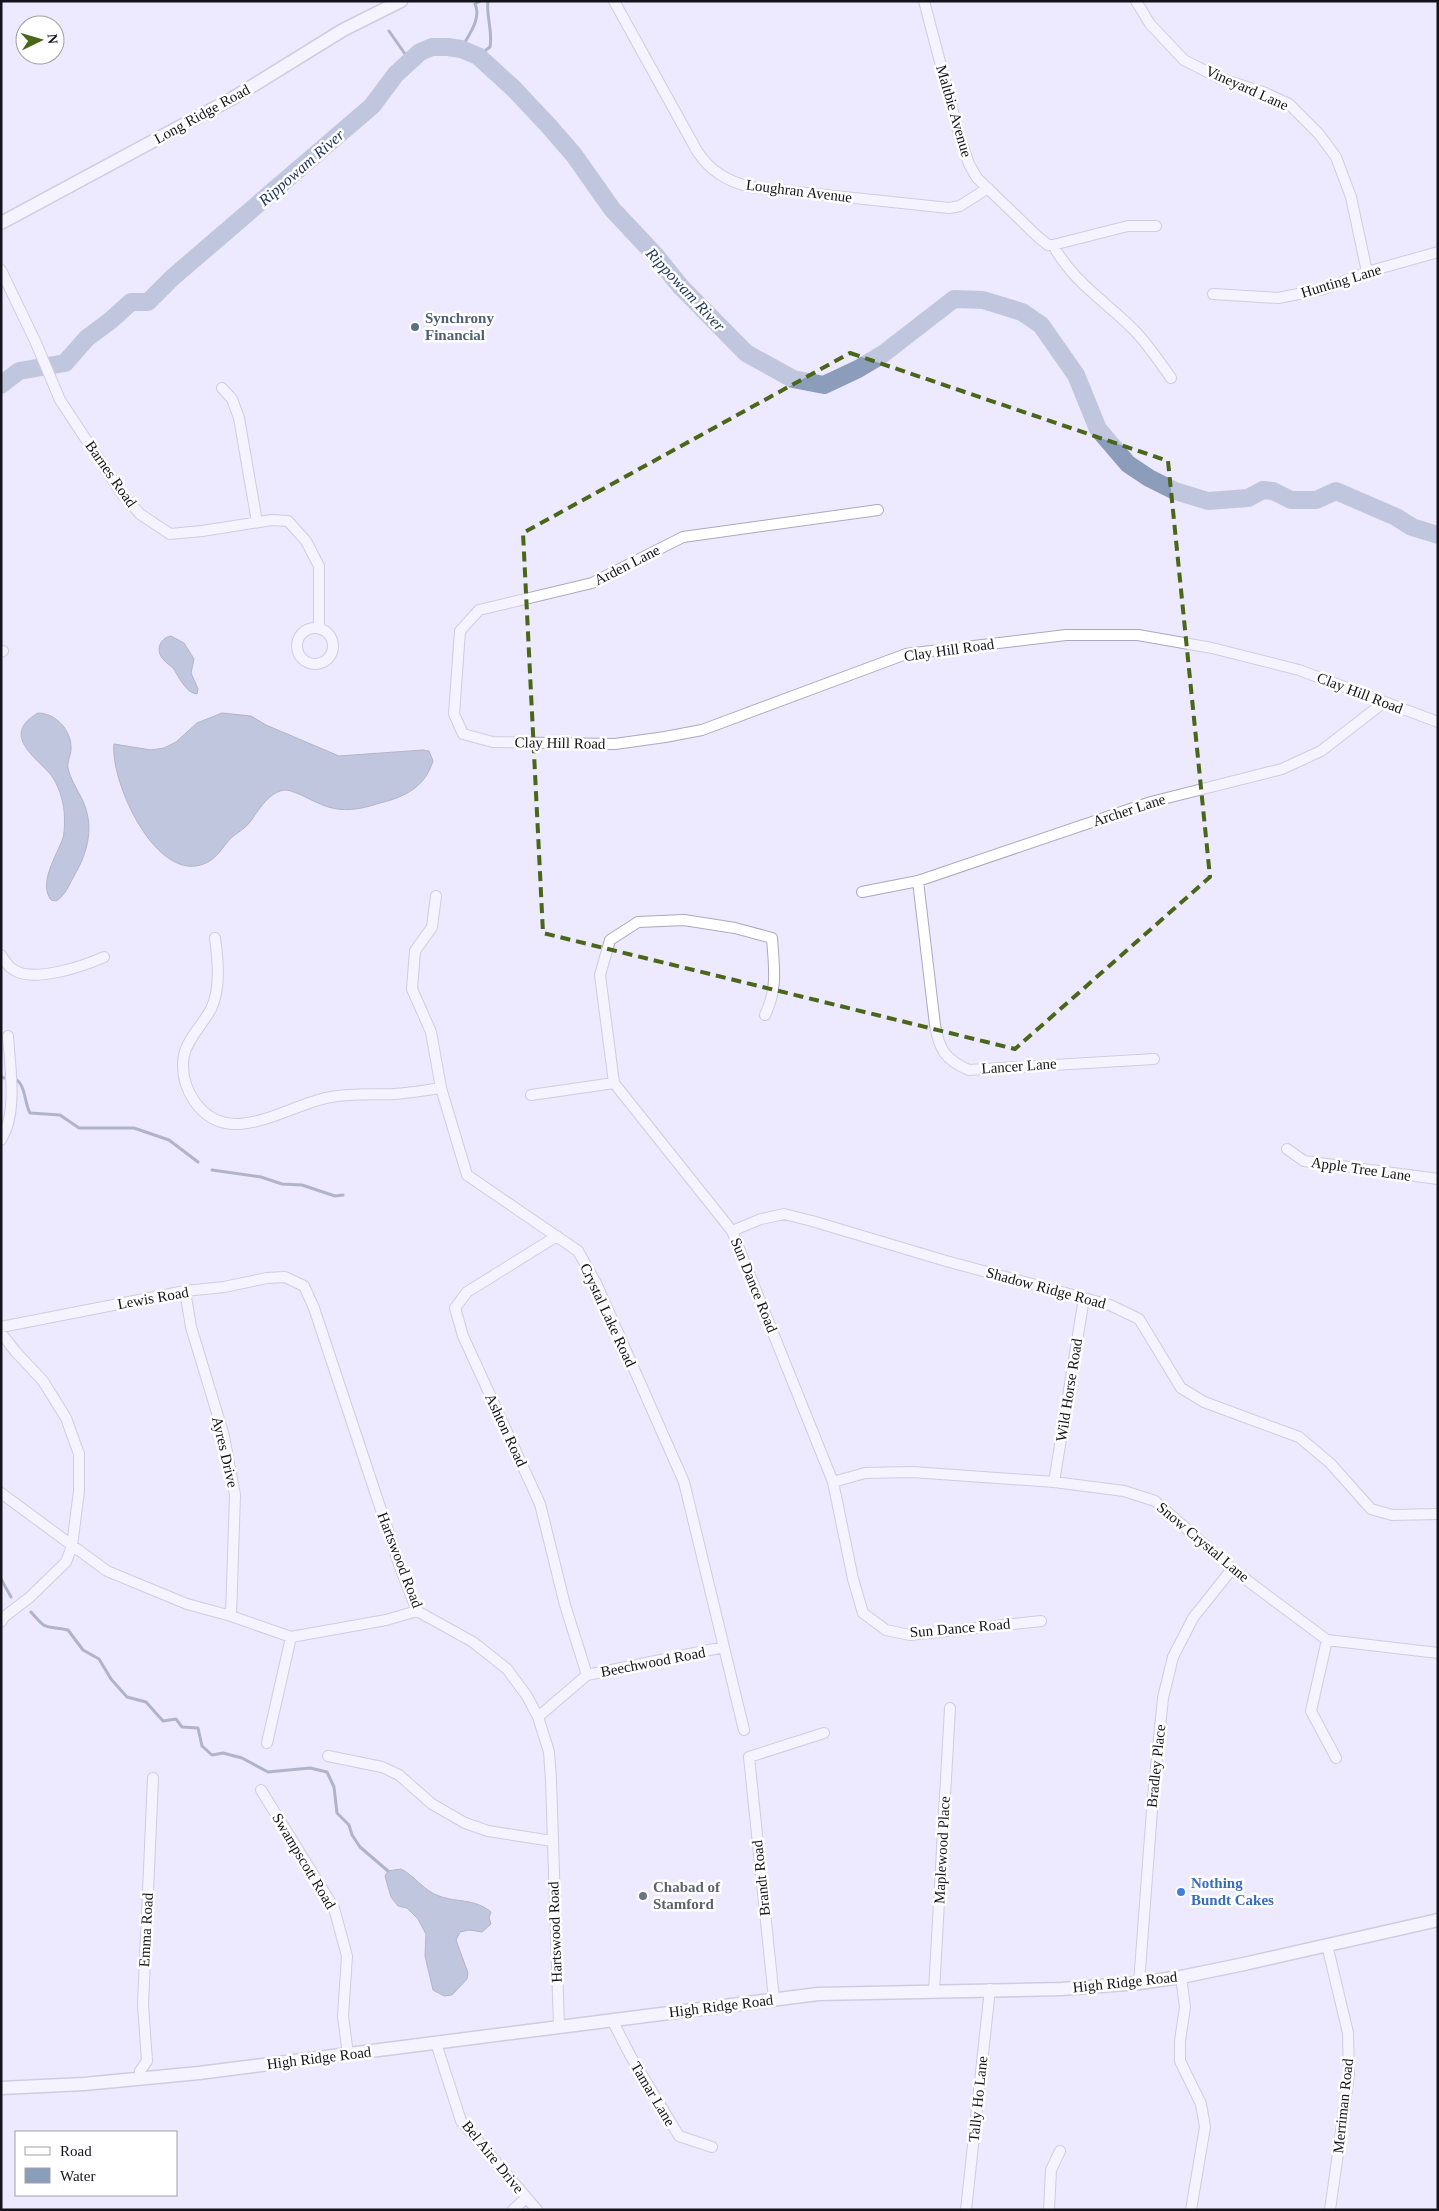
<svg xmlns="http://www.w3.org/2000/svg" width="1439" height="2211" font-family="Georgia,serif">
	<rect width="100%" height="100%" fill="#ede9fe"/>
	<path fill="#8c9cbb" stroke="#68738b" d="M171 636 184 643 194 659 191 673 198 689 197 694C186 693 179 677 173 668 170 665 167 664 164 660 155 652 159 638 171 636Z
		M38 713C56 713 72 731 71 749 71 755 67 761 68 768 70 778 77 789 82 799 95 826 88 852 74 876 69 885 65 896 56 901L51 900C38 883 57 855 63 838 65 830 65 812 63 804 61 794 57 783 51 775 36 757 0 735 38 713Z
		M222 713 251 716 266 725 339 756 423 750 429 751 433 761C425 787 405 797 380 803 364 808 349 812 332 808 318 805 297 791 286 790 270 790 258 811 250 822 245 829 236 833 230 839 223 847 217 858 206 863 157 886 110 782 114 744L151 750 164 748 176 742 197 723Z
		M401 1869C415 1876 424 1891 439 1896 458 1903 474 1898 491 1912L489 1918 491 1924 482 1932 469 1930 460 1932 456 1940 468 1973 467 1979 452 1995 444 1996 433 1990 425 1956 426 1934 418 1919 407 1908 398 1906 391 1897 385 1876 388 1871Z"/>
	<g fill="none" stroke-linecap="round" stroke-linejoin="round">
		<path stroke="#68738b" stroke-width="3" d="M389 31 410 61
			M461 49C468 36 482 19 475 4L480 1
			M478 56 490 47C493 31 486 17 488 1
			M1 1076 4 1078
			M14 1078C26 1084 24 1102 30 1113L60 1115 79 1128H134L169 1140 198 1162
			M212 1170 261 1177 282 1184 302 1185 335 1196 343 1195
			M1 1579 11 1597
			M31 1612C48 1632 44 1625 68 1630L83 1650 99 1659 111 1679 127 1697 146 1702 163 1721 176 1719 182 1727 198 1728 202 1746 212 1755 223 1753 242 1758 268 1772 310 1768 327 1772 334 1787 337 1813 349 1825 352 1835 360 1847 388 1871"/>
		<path stroke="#8c9cbb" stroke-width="18" d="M1 385 19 371 65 363 87 338 110 321 131 302H148L172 278 372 106 396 74 420 52 432 47H448L461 49 478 56 513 88 547 124 574 155 612 209 656 256 681 287 746 353 793 379 824 385 858 369 883 354 954 299 983 300 1022 312 1041 325 1076 375 1098 429 1128 464 1149 478 1175 491 1208 501 1248 498 1263 490 1273 491 1291 500H1316L1336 491 1396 517 1412 527 1438 535"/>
		<defs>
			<path id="minor" d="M614 1 697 151C710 171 727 181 750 187L949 208 960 206 988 188
				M924 1 960 138 969 164 977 178 1038 237 1048 245H1053L1128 226H1156
				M1136 1 1150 24 1184 60 1219 78 1263 92 1289 104 1319 134 1336 157 1351 197 1367 272
				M1053 245C1072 281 1105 301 1133 329 1147 343 1159 361 1171 378
				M1 270 36 343 60 400 122 494 140 514 170 534 202 531 272 520 288 521 306 541 319 566V628
				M1213 294 1278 298 1324 289 1367 272 1438 252
				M222 388 232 399 239 418 257 522
				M878 510 683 537 592 583 479 610 460 631 454 714 463 734 493 742 615 744 665 737 702 730 906 654 1066 635H1138L1212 648 1299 670 1438 722
				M297 646a18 18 0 1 1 36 0a18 18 0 1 1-36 0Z
				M1 652 3 651
				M918 881 935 1025C939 1049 945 1060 969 1070L1154 1059
				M862 892 918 881 1151 802 1282 769 1321 751 1383 703
				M436 896 432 927 415 951 412 989 431 1032 441 1088 467 1175 578 1251 596 1283 684 1482 744 1730
				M215 938C218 960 221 988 211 1009 203 1024 188 1038 184 1055 181 1072 185 1088 195 1102 230 1151 287 1104 331 1097 352 1093 373 1095 395 1094 410 1093 426 1090 441 1088
				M1 955C4 960 9 967 14 970 34 983 84 966 104 957
				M765 1015C778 988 774 967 772 938L735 928 684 920 638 922 610 940 600 975 614 1083 732 1231 833 1482 853 1579 863 1613 886 1630 910 1635 1041 1621
				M531 1095 614 1083
				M1 1140C18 1112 10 1069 8 1036
				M1287 1149 1304 1161 1438 1179
				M732 1231 761 1219 784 1214 812 1221 946 1261 1110 1305 1139 1319 1181 1388 1204 1402 1299 1437 1330 1463 1371 1509 1392 1515 1438 1514
				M557 1236 467 1292 455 1308 463 1336 540 1504 565 1605 587 1675
				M185 1291 191 1327 224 1436 235 1495 231 1616
				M1 1327 185 1291 224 1287 267 1278 285 1277 304 1286 314 1308 400 1567 417 1611 473 1642 507 1669 527 1696 538 1717 549 1752 551 1780 559 2027
				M1 1333 15 1351 43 1381 66 1418 79 1454V1491L72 1546 66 1562 30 1597 4 1617 1 1622
				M833 1482 865 1473 912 1472 1054 1482 1124 1491 1155 1501 1232 1569 1327 1640 1438 1653
				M1054 1482 1084 1298
				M1 1493 107 1571 187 1604 231 1616 291 1637 386 1620 417 1611
				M1327 1640 1311 1711 1336 1758
				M538 1717 587 1675 724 1647
				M267 1743 291 1637
				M328 1756 382 1767 399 1775 432 1804 465 1823 488 1831 552 1841
				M261 1790 334 1908 347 1956 343 2016 348 2054
				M1327 1945 1348 2033 1349 2075 1330 2210
				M1181 1977 1185 2007 1180 2041V2061L1201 2104 1205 2127 1191 2210
				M1139 1983 1153 1797 1163 1698 1173 1657 1193 1618 1232 1569
				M934 1991 950 1708
				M774 1999 749 1757 824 1733
				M612 2020 630 2055 679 2136 712 2147
				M436 2043 461 2121 537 2210
				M140 2079V2071L147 2061 143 2005 153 1778
				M513 2210 526 2198
				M966 2210 990 1989
				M1049 2210 1051 2170 1060 2151"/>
			<path id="major" d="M1 223 233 98 343 30 401 1
				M1 2088 84 2084 199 2073 818 1994 1062 1989 1139 1983 1181 1977 1244 1964 1438 1920"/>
		</defs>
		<use href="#minor" stroke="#aca8c0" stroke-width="12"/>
		<use href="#major" stroke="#aca8c0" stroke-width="15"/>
		<use href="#minor" stroke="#fff" stroke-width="10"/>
		<use href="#major" stroke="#fff" stroke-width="12"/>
	</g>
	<path d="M0 0H1439V2211H0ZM850 353 1168 461 1210 877 1015 1049 543 933 523 533Z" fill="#ede9fe" fill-opacity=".55" fill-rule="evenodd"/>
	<path fill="none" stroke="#4a6618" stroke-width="4" stroke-dasharray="10 6" stroke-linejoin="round" d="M850 353 1168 461 1210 877 1015 1049 543 933 523 533Z"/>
	<circle fill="#5c6f8a" stroke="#fff" stroke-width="2" cx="415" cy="327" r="5"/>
	<circle fill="#3f7fe0" stroke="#fff" stroke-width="2" cx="1181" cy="1892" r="5"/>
	<circle fill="#6b7280" stroke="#fff" stroke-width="2" cx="643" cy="1896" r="5"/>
	<g text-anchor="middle" stroke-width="5" stroke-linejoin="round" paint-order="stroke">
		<g font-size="15" fill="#14131b" stroke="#fff">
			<text transform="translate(1247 88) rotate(24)" y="5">Vineyard Lane</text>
			<text transform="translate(954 111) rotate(74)" y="5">Maltbie Avenue</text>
			<text transform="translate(202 114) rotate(-29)" y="5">Long Ridge Road</text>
			<text transform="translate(799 191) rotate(7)" y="5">Loughran Avenue</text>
			<text transform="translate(1341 281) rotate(-17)" y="5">Hunting Lane</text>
			<text transform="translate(111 474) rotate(55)" y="5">Barnes Road</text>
			<text transform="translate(627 565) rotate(-27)" y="5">Arden Lane</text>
			<text transform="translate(949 650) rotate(-8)" y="5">Clay Hill Road</text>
			<text transform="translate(1360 693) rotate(21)" y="5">Clay Hill Road</text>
			<text transform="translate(560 743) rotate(1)" y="5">Clay Hill Road</text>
			<text transform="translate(1129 810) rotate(-18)" y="5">Archer Lane</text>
			<text transform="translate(1019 1066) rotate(-4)" y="5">Lancer Lane</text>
			<text transform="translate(1361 1169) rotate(8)" y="5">Apple Tree Lane</text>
			<text transform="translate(754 1285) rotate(68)" y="5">Sun Dance Road</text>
			<text transform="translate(1046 1288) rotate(15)" y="5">Shadow Ridge Road</text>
			<text transform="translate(153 1298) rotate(-10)" y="5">Lewis Road</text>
			<text transform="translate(608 1315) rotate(65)" y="5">Crystal Lake Road</text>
			<text transform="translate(1069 1390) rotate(-81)" y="5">Wild Horse Road</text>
			<text transform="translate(506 1430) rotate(65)" y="5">Ashton Road</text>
			<text transform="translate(225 1452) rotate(77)" y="5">Ayres Drive</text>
			<text transform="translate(1203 1542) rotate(40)" y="5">Snow Crystal Lane</text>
			<text transform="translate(400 1560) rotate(69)" y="5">Hartswood Road</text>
			<text transform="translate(960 1628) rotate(-5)" y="5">Sun Dance Road</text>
			<text transform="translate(653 1662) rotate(-11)" y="5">Beechwood Road</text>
			<text transform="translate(1156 1766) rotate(-84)" y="5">Bradley Place</text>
			<text transform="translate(942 1850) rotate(-87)" y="5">Maplewood Place</text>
			<text transform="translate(304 1861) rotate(59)" y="5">Swampscott Road</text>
			<text transform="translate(761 1878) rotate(-96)" y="5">Brandt Road</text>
			<text transform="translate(146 1930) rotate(-87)" y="5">Emma Road</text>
			<text transform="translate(555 1932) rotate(-92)" y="5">Hartswood Road</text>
			<text transform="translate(1125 1982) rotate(-6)" y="5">High Ridge Road</text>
			<text transform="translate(721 2006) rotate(-7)" y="5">High Ridge Road</text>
			<text transform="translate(319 2058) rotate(-7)" y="5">High Ridge Road</text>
			<text transform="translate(653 2094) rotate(59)" y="5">Tamar Lane</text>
			<text transform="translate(978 2099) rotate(-84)" y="5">Tally Ho Lane</text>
			<text transform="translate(1343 2106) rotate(-84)" y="5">Merriman Road</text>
			<text transform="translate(493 2157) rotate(51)" y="5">Bel Aire Drive</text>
		</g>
		<g font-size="15" font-weight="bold" fill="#4e5e75" stroke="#fff" text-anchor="start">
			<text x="425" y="323">Synchrony<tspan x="425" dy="17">Financial</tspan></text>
		</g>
		<g font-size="15" font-weight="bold" fill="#366cbe" stroke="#fff" text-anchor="start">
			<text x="1191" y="1888">Nothing<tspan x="1191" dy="17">Bundt Cakes</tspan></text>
		</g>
		<g font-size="15" font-weight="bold" fill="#5b616d" stroke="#fff" text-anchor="start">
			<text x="653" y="1892">Chabad of<tspan x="653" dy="17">Stamford</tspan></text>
		</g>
		<g font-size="16" font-style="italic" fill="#233761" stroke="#fff">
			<text transform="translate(301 167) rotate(-41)" y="6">Rippowam River</text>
			<text transform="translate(686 289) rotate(47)" y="6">Rippowam River</text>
		</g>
	</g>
	<rect width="1439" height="2211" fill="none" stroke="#14131b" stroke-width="5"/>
	<rect x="15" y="2131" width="162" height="65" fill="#ffffff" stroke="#a1a1a4"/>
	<rect x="25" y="2147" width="25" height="8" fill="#ffffff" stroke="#a1a1a4"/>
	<text x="60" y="2156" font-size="15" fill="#14131b">Road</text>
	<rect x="25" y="2168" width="25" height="15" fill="#8c9cbb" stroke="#a1a1a4"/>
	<text x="60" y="2181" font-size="15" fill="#14131b">Water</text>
	<g transform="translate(40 40) rotate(85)"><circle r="24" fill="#ffffff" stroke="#a1a1a4"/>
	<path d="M0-4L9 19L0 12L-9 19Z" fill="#4a6618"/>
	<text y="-8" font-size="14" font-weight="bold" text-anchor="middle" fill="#14131b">N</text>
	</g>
</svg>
